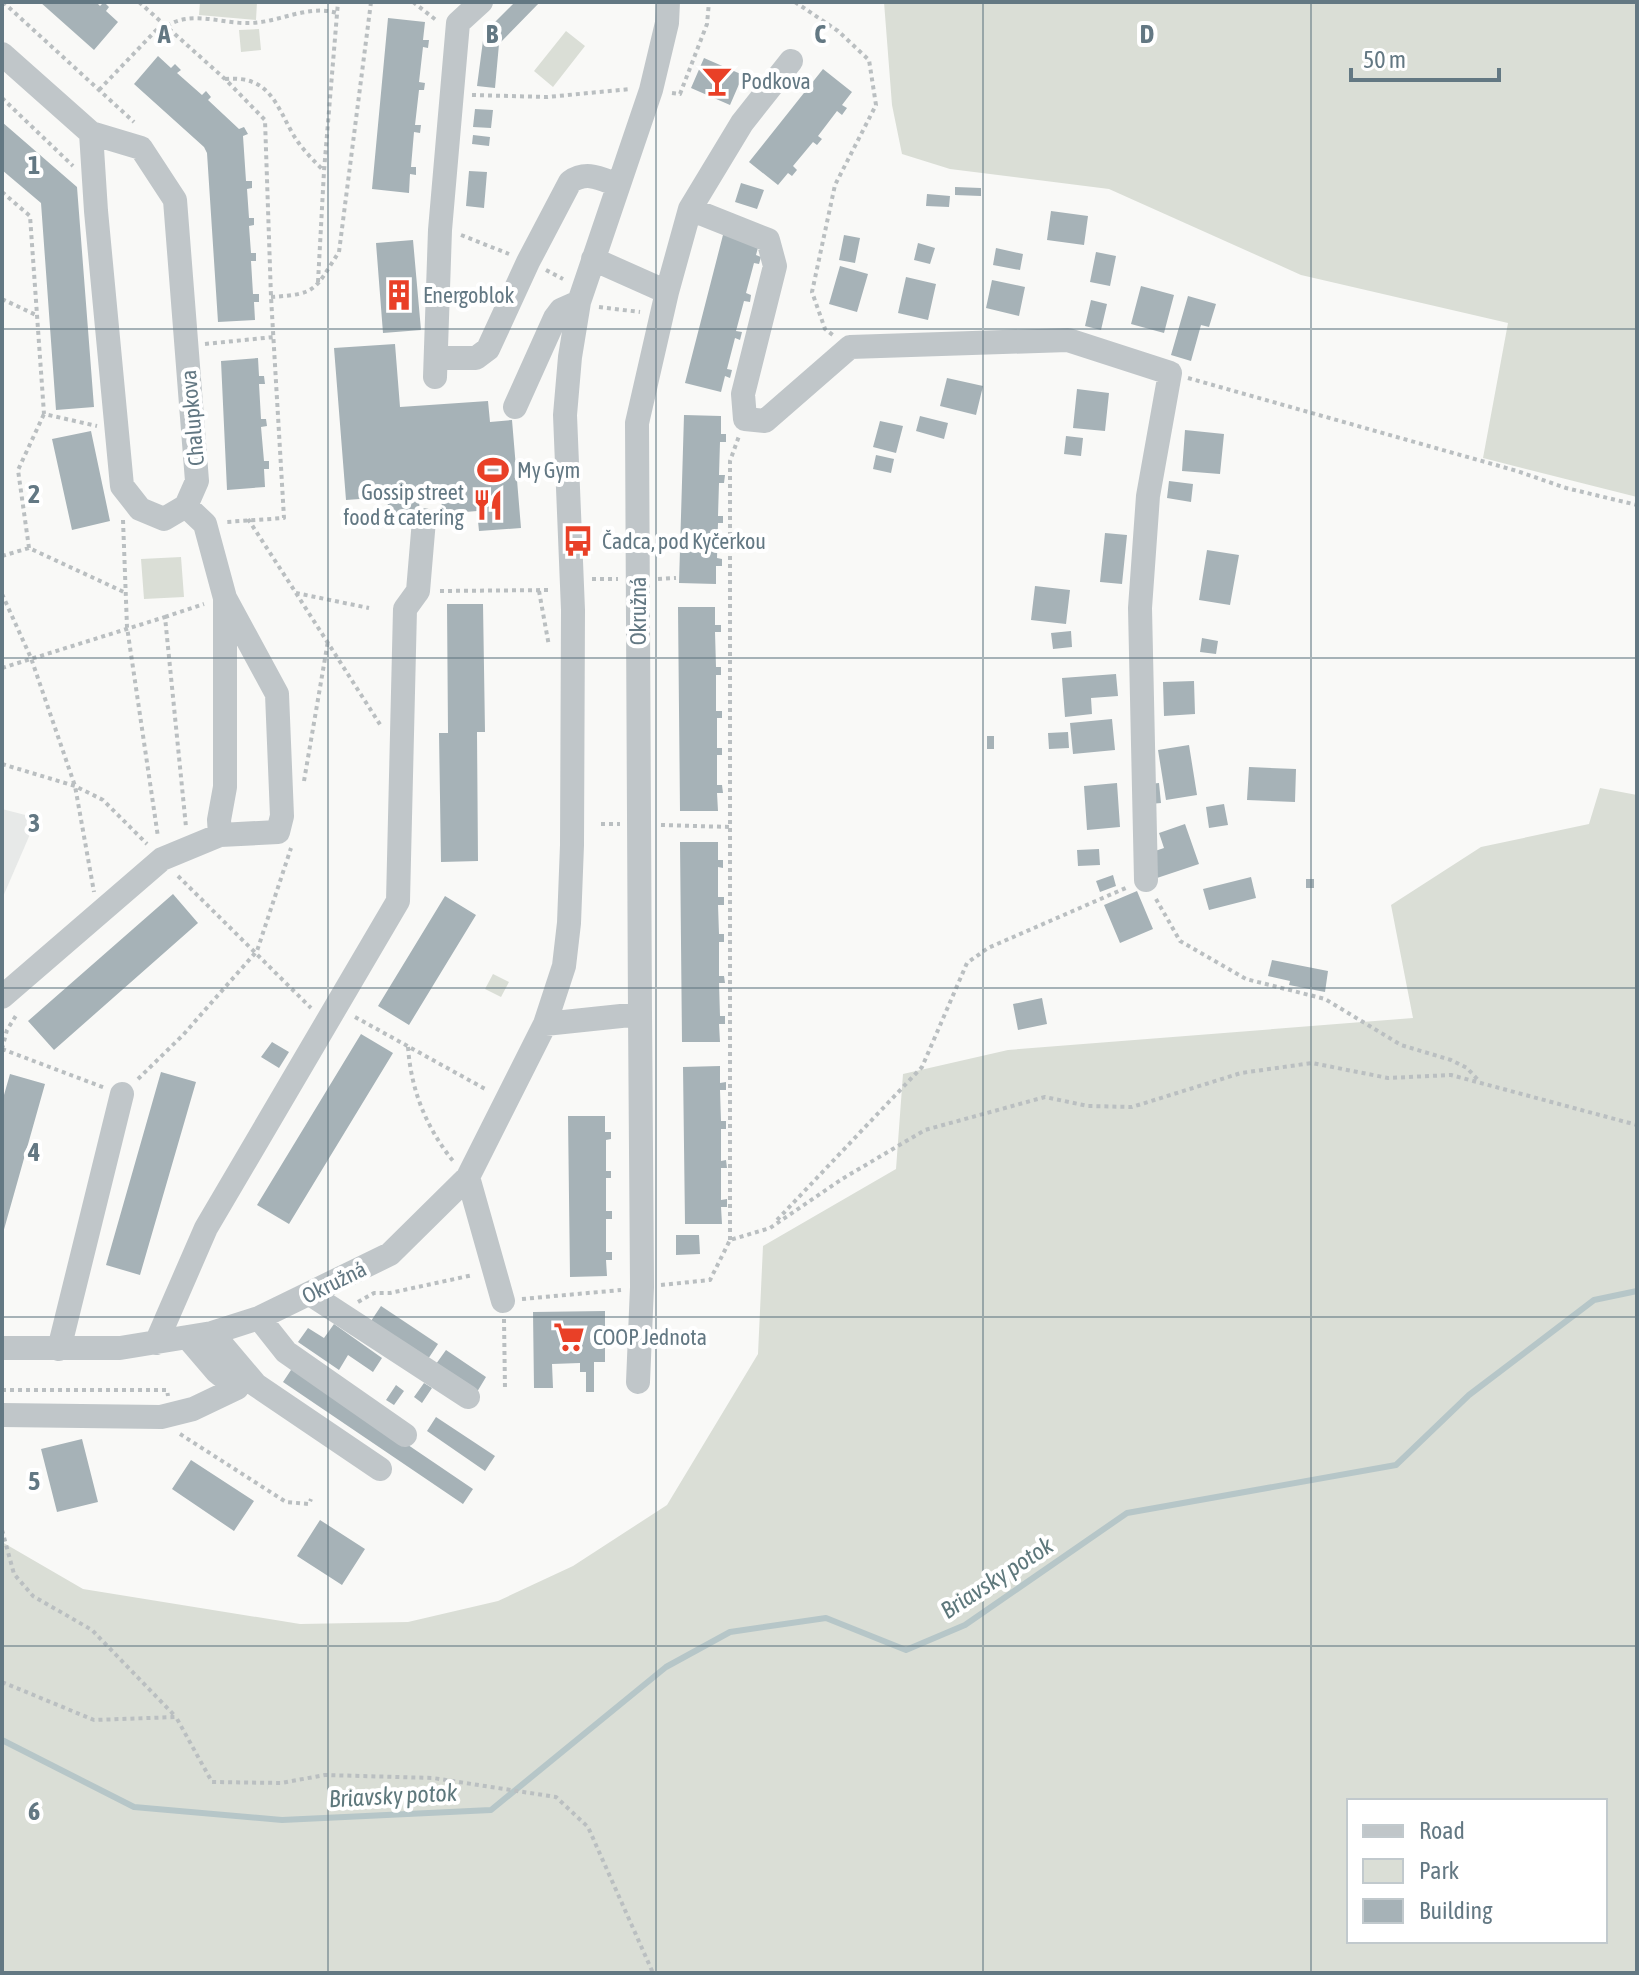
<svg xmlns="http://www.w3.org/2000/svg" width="1639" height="1975" font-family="'Asap Condensed',sans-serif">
	<rect width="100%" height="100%" fill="#f9f9f7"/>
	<path fill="#e7e9e8" d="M2 809 37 818 2 899Z"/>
	<path fill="#daded6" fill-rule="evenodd" d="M200 2H257L256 20 199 15Z
		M884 2H1637V497L1483 458 1508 323 1301 275 1109 189 950 169 902 154 892 105Z
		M259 29 261 50 241 52 239 30Z
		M566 31 585 46 553 87 534 71Z
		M181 557 184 597 144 599 141 559Z
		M1600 788 1637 795V1973H2V1542L83 1589 300 1624 408 1622 498 1601 573 1566 667 1505 758 1354 763 1246 896 1169 903 1074 1008 1050 1413 1018 1391 905 1481 847 1589 824ZM1349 1801H1605V1941H1349Z
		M493 974 509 982 501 997 485 989Z"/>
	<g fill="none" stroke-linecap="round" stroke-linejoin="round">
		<path stroke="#b6c6c8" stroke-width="6" d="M2 1740 134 1807 282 1820 491 1810 666 1667 730 1632 826 1618 906 1650 965 1625 1127 1513 1396 1465 1469 1395 1594 1300 1637 1291"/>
	</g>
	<path fill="#a6b2b7" d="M40 2H96L100 6 104 2 109 7 106 11 118 22 94 50Z
		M515 2H540L499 44 495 88 477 86 484 33Z
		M388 18 425 22 423 40H429L428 48 423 47 419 82 425 83 424 90H419L415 125H421L420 133 414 132 411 167H416V175L410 174 409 193 372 189Z
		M158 56 171 68 175 64 181 70 177 73 202 95 206 91 211 97 208 100 239 129 244 127 248 134 243 136 246 181H252V188L247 189 249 218H254V225L249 226 251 253H256V261H251L253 294H259V302H254L255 320 218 322 207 153 204 147 134 84Z
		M704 58 743 75 730 105 691 88Z
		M823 69 852 92 842 105 847 108 842 115 837 111 818 136 822 139 817 145 813 142 793 166 797 170 792 176 788 173 778 185 749 162Z
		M475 109 493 110 491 128 473 127Z
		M2 122 77 187 94 407 56 410 41 203 2 170Z
		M473 135 490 137 489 146 472 144Z
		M469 171 487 172 484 208 466 206Z
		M741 183 764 190 757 209 735 202Z
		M955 187 981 188V196L955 195Z
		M927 194 950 196 949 207 926 206Z
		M1051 211 1088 216 1084 245 1047 240Z
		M724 231 760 240 756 255 761 257 759 264 754 263 746 293 751 295 750 302 744 301 736 331 742 332 740 340 735 338 727 369 732 370 730 378 725 376 721 392 685 383Z
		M844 235 860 238 855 263 839 260Z
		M413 240 421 330 383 333 376 243Z
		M918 243 935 248 930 264 914 260Z
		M996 248 1023 254 1020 270 993 265Z
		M1096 252 1116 256 1110 286 1090 282Z
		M840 266 868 274 857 312 829 304Z
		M906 277 936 284 928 320 898 313Z
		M992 280 1025 287 1019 316 986 308Z
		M1141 286 1174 295 1164 333 1131 324Z
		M1188 296 1216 304 1209 327 1201 325 1191 361 1171 355Z
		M1091 300 1107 304 1101 330 1085 326Z
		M395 344 400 407 488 401 490 422 512 420 521 528 479 531 477 511 442 514 441 487 418 488 420 514 389 517 387 497 346 500 334 348Z
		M258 358 259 376H264L265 384H259L261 419H266L267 426 261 427 264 461H269V469H264L265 487 227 490 221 361Z
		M947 378 983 386 976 415 940 406Z
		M1077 389 1109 393 1105 431 1073 428Z
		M684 415 721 416V434H726V442H720L719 475H725L724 483H719L718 516H723V523H718L717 558 722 559V566H716V584L679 583Z
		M920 416 948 423 944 439 916 431Z
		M880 421 903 426 896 453 873 447Z
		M1185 430 1224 434 1220 474 1182 471Z
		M91 431 110 521 72 530 52 439Z
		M1066 436 1083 438 1081 456 1064 454Z
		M876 455 894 459 891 473 873 469Z
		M1169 481 1193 484 1191 502 1167 498Z
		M1105 533 1127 535 1122 584 1100 582Z
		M1207 550 1239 555 1230 605 1199 600Z
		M1035 586 1070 590 1066 624 1031 620Z
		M447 604H483L485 732H477L478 861 441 862 439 733H448Z
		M678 607H715V625H721V632H715L716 667H721V675H716V711H722V718H717V748H722V755H717V785H722L723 793H717L718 811H680Z
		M1071 631 1072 647 1053 649 1051 633Z
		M1202 638 1218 641 1216 654 1200 652Z
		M1116 674 1118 696 1091 698 1092 714 1065 717 1062 678Z
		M1194 681 1195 714 1164 716 1163 682Z
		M1112 719 1115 750 1073 754 1070 723Z
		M1068 732 1069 748 1049 749 1048 733Z
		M987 736H994V749H987Z
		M1189 745 1197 795 1166 800 1158 750Z
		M1249 767 1296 769 1295 802 1247 800Z
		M1117 783 1120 827 1087 830 1084 786Z
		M1159 783 1161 803 1150 804 1148 784Z
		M1224 804 1228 825 1209 828 1206 807Z
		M1185 824 1199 864 1157 878 1149 853 1164 848 1159 833Z
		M680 842H718V860H723V868L718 867V897H724V905H718L719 934H724V942H719V976H724L725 983H719L720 1016H725V1024H719L720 1042H682Z
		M1099 849 1100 865 1078 866 1077 850Z
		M1113 875 1116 886 1100 892 1096 881Z
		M1251 877 1256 898 1209 910 1203 889Z
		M1306 879H1314V888H1306Z
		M1137 891 1153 929 1120 943 1104 905Z
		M173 894 198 923 54 1050 28 1021Z
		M445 896 476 915 409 1025 378 1006Z
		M1272 960 1328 971 1325 992 1289 985 1290 981 1268 976Z
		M1042 998 1047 1024 1018 1030 1013 1004Z
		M361 1034 393 1053 289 1224 257 1205Z
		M272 1042 289 1052 279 1068 261 1057Z
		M720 1066V1083L726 1082V1090H720L721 1121H726V1129H721V1161L726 1160 727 1168H721V1200L727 1199V1207H721L722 1224H685L683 1067Z
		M161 1072 196 1082 140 1275 106 1265Z
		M10 1074 45 1084 3 1233 2 1102Z
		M568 1116H605V1132H611V1139L606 1140V1171H611V1178H606V1211H612V1219H606V1252H612V1260H606L607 1276 570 1277Z
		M676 1235H699L700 1254 676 1255Z
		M381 1306 438 1344 428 1359 371 1321Z
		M605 1311V1362H594V1392H586V1372H580V1363L552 1364 553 1388H534L533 1312Z
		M334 1324 382 1358 373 1372 348 1355 339 1370 298 1342 308 1328 324 1338Z
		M446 1350 486 1377 477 1392 436 1364Z
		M293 1367 473 1489 463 1504 283 1382Z
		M424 1383 432 1388 422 1403 414 1397Z
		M396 1385 404 1391 394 1405 386 1400Z
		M436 1417 495 1456 485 1471 427 1431Z
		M82 1439 98 1502 57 1512 41 1449Z
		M191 1460 254 1501 234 1531 172 1489Z
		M320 1520 365 1549 342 1585 297 1556Z"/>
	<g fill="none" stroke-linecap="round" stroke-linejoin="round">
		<path stroke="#babfc1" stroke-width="4" stroke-dasharray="4 4" stroke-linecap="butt" d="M3 2 134 122
			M139 2 225 79 265 120 271 297 284 518 226 522
			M413 2 436 20
			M795 2 838 31 869 60 876 105 835 185 812 292 825 329 834 336
			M167 26C191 10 223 24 249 23 279 23 307 4 337 13
			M225 79C270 75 276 105 294 136 302 149 313 160 324 171
			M99 90 163 23
			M672 93 680 94 707 24 709 2
			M472 95 547 97 631 89
			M2 98 73 166
			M2 192 30 216 44 414 97 426
			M461 235 509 254
			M546 270 563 279
			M318 282 324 171 338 2
			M271 297C318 294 314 290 339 252L371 2
			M2 299 36 315
			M599 307 640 312
			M205 344 274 337
			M1188 378 1517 471 1566 488 1637 505
			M248 519 296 593 369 608
			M123 520 127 627 158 837
			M29 548 18 470 44 414
			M2 556 29 548 126 593
			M592 579H618
			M658 579 676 578
			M440 591 551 590
			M539 591 549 646
			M296 593 381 726
			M2 594 31 658 75 786 94 892
			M165 617 204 604
			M2 668 165 617 186 827
			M2 764 75 786 103 800 147 844
			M304 781 328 641
			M601 824H620
			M661 825 730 827
			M178 876 311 1008
			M1156 899 1180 941 1246 979 1325 999 1401 1045 1451 1060 1467 1068 1479 1081
			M355 1017 487 1090
			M408 1047C411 1090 426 1127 453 1161
			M2 1049 105 1088
			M2 1049 7 1030 17 1014
			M138 1079 183 1035 257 951 291 848
			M777 1220 922 1067 967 963 988 948 1128 887
			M730 1240V461L739 436
			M661 1285 710 1280 730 1240 770 1228 842 1179 925 1130 1045 1097 1088 1106 1132 1107 1241 1073 1312 1063 1388 1078 1451 1075 1637 1125
			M522 1299 621 1290
			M358 1302 374 1293H390L473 1275
			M504 1319 505 1389
			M2 1390H167L168 1396
			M180 1434 286 1502 309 1504 311 1499
			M2 1530 14 1574 33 1596 92 1630 176 1717
			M2 1682 94 1720 176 1717 212 1782 281 1783 325 1775 433 1778 556 1797 588 1827 653 1973"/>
		<path stroke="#c0c6c9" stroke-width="24" d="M2 54 91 133 141 148 175 200 197 481 186 506 164 519 140 509 122 486 96 211 91 133
			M690 209 768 240 775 266 743 394 745 419 765 421 850 347 1068 340 1170 373 1148 496 1140 608 1146 880
			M593 259 667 292 637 423 640 1014
			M667 292 690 209 742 123 791 61
			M436 358H476L488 349 528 262 570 182C587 170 601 179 618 185
			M435 377 440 230 458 23 481 2
			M515 407 555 318 561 310 579 302
			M186 506 205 524 225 598V787L219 820 220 835
			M2 997 162 859 220 835 278 832 282 816 277 694 225 598
			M545 1024 640 1014 642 1287 638 1382
			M468 1177 503 1301
			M310 1294 468 1397
			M259 1318 286 1352 405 1435
			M212 1333 256 1385 380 1469
			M156 1343 206 1228 398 901 405 609 418 591 424 520
			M2 1348H120L212 1333 259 1318 390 1254 468 1177 545 1024 564 966 569 923 572 845 573 610 565 415 570 357 579 302 651 90 667 23 668 2
			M59 1349 122 1094
			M2 1415 161 1417 193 1409 237 1388 217 1372 187 1337"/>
	</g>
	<path fill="none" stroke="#637883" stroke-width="2" stroke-opacity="0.55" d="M328 2V1973M656 2V1973M983 2V1973M1311 2V1973M2 329H1637M2 658H1637M2 988H1637M2 1317H1637M2 1646H1637"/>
	<defs>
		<symbol id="bar-bare" viewBox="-9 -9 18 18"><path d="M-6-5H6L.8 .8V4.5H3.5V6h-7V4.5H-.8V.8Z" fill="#e94027" stroke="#fff" stroke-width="2.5" paint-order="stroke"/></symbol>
		<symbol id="building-bare" viewBox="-9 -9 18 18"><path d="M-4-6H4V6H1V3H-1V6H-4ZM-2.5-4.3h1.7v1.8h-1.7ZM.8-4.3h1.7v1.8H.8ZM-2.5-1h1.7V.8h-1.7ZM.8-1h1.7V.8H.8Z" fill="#e94027" stroke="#fff" stroke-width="2.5" paint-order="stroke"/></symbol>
		<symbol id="stadium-bare" viewBox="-9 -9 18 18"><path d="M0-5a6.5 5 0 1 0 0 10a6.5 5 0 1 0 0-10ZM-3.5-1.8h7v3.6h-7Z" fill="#e94027" stroke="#fff" stroke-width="2.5" paint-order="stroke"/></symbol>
		<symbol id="restaurant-bare" viewBox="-9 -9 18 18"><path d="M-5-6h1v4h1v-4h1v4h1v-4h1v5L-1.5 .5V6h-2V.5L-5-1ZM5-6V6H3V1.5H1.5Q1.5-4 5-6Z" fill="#e94027" stroke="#fff" stroke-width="2.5" paint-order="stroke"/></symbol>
		<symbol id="bus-bare" viewBox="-9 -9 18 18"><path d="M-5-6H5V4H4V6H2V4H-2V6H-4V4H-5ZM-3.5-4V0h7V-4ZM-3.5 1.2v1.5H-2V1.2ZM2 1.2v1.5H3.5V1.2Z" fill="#e94027" stroke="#fff" stroke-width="2.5" paint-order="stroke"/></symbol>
		<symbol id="supermarket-bare" viewBox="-9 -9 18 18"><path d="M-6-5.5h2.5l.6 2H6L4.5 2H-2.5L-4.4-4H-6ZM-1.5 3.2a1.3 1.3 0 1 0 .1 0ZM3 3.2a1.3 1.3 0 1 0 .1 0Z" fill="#e94027" stroke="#fff" stroke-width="2.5" paint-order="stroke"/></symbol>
	</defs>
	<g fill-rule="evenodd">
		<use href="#bar-bare" x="695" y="59" width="44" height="44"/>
		<use href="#building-bare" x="377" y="273" width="44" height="44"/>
		<use href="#stadium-bare" x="471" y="448" width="44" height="44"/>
		<use href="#restaurant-bare" x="466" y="483" width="44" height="44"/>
		<use href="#bus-bare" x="556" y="519" width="44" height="44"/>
		<use href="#supermarket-bare" x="547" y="1315" width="44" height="44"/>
	</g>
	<g text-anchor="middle" stroke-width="8" stroke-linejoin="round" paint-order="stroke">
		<g font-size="22" fill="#637883" stroke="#fff" text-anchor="start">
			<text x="741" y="89">Podkova</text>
			<text x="423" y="303">Energoblok</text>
			<text x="517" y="478">My Gym</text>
			<text x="464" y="500" text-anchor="end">Gossip street<tspan x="464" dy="25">food &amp; catering</tspan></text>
			<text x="602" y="549">Čadca, pod Kyčerkou</text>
			<text x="593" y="1345">COOP Jednota</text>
		</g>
		<g font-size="22" fill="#637883" stroke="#fff">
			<text transform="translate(192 418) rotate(-95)" y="8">Chalupkova</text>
			<text transform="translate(638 611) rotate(-90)" y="8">Okružná</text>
			<text transform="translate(334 1282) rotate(-26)" y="8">Okružná</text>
		</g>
		<g font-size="24" font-style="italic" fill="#5e787c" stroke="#fff">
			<text transform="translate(997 1578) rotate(-33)" y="8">Briavsky potok</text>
			<text transform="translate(393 1796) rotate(-3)" y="8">Briavsky potok</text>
		</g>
	</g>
	<g font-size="26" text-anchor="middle" font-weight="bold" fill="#637883" stroke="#fff" stroke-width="8" stroke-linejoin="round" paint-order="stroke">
		<text x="164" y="43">A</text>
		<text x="492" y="43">B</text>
		<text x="820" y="43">C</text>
		<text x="1147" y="43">D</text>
		<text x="34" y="174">1</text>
		<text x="34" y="503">2</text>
		<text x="34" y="832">3</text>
		<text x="34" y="1161">4</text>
		<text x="34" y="1490">5</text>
		<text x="34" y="1820">6</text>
	</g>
	<rect width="1639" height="1975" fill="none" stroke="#637883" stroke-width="8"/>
	<rect x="1347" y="1799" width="260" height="144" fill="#ffffff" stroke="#c1c9cd" stroke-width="2"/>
	<rect x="1363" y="1825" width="40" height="12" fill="#c0c6c9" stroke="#c1c9cd" stroke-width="2"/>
	<text x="1419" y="1839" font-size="24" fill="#637883">Road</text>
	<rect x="1363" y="1859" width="40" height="24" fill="#daded6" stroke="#c1c9cd" stroke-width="2"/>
	<text x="1419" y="1879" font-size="24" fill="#637883">Park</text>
	<rect x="1363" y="1899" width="40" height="24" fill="#a6b2b7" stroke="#c1c9cd" stroke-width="2"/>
	<text x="1419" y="1919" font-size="24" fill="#637883">Building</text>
	<path d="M1351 68v12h148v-12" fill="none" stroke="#637883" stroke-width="4"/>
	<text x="1363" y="68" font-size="24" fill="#637883" stroke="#ffffff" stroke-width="6" paint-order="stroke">50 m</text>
</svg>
